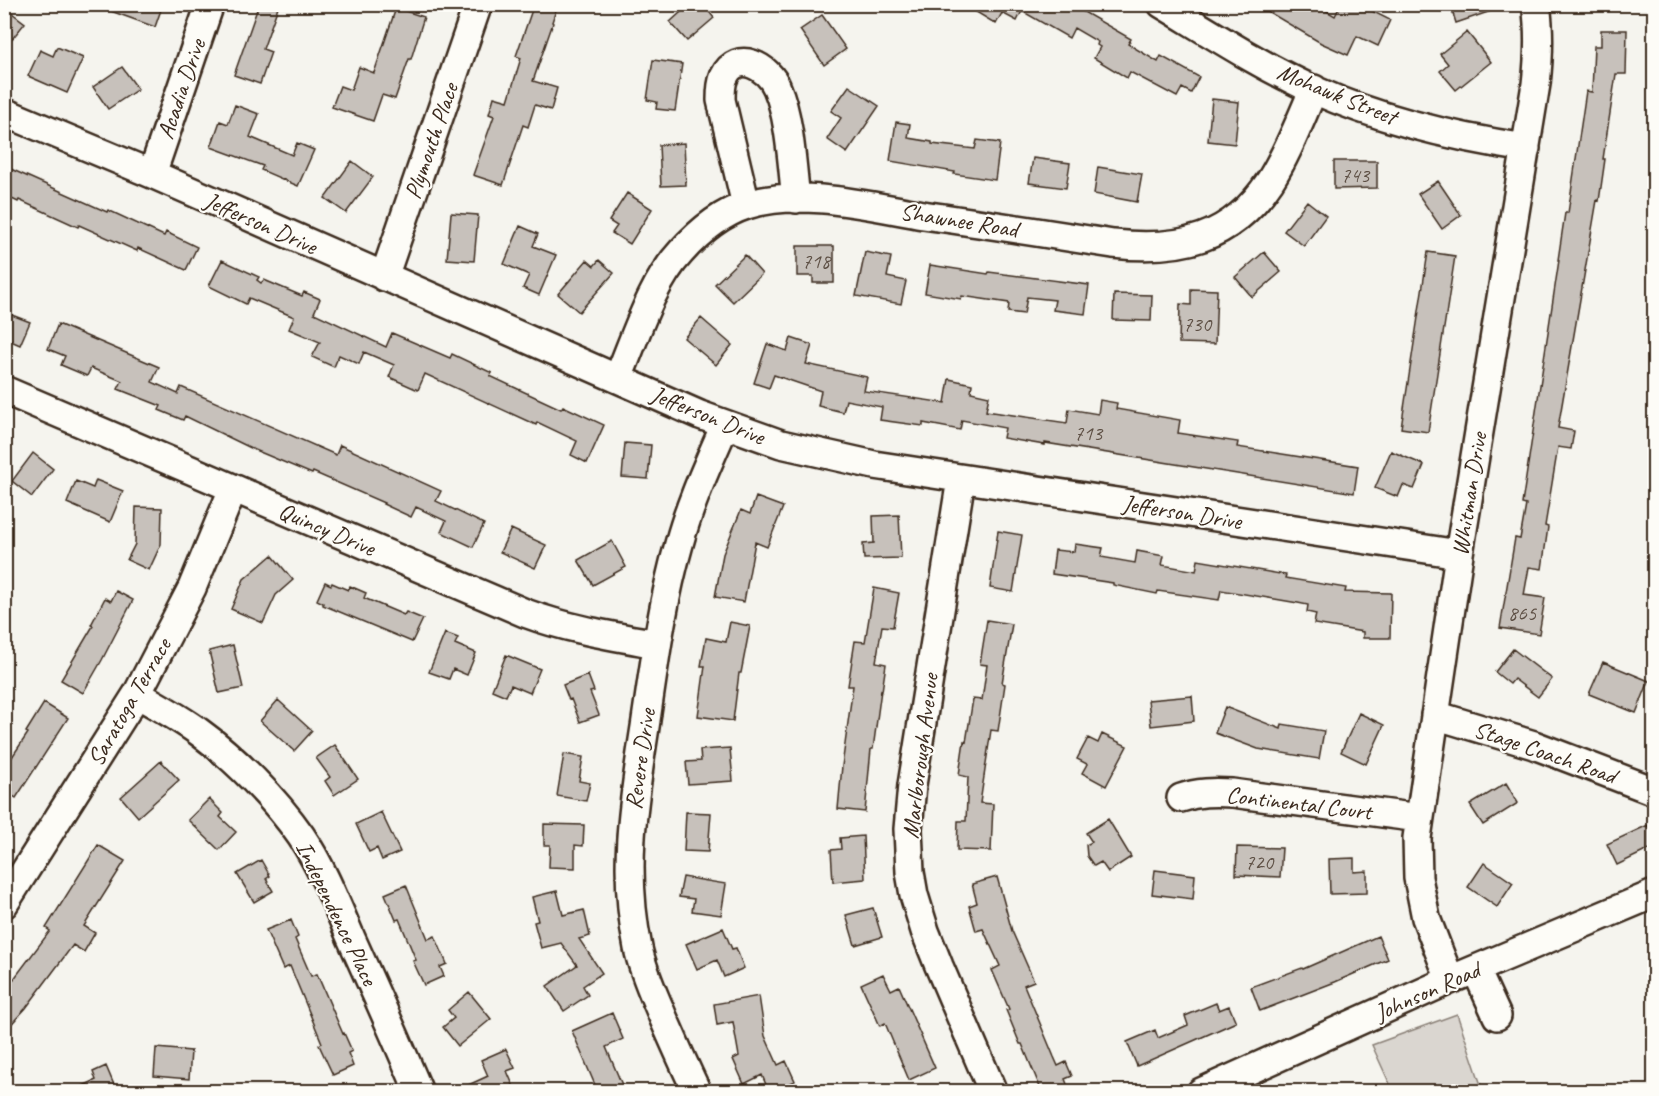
<svg xmlns="http://www.w3.org/2000/svg" width="1659" height="1096" font-family="Caveat,sans-serif">
	<rect width="100%" height="100%" fill="#f5f4ee"/>
	<filter id="ink" filterUnits="userSpaceOnUse"><feTurbulence type="fractalNoise" baseFrequency=".0167" numOctaves="2"/><feDisplacementMap in="SourceGraphic" scale="12" xChannelSelector="R" yChannelSelector="G"/><feConvolveMatrix kernelMatrix="1 2 1 2 8 2 1 2 1" color-interpolation-filters="sRGB"/></filter>
	<g filter="url(#ink)">
		<path fill="#dad6d0" stroke="#8a8077" stroke-width="1.5" d="M1457 1014 1483 1091H1393L1372 1045Z"/>
		<path fill="#c7c1bb" stroke="#3b2a1e" stroke-width="1.5" d="M98 4H163L155 27 97 6Z
			M259 4H279L263 49 271 52 260 84 234 75Z
			M534 4H558L552 22 553 23 533 81 557 88 551 110 535 105 528 127 523 125 503 185 473 175 494 116 489 114 494 97 508 101 521 58 516 56Z
			M690 4H703L714 18 687 41 670 22Z
			M963 4H1070L1131 39 1128 44 1158 62 1161 56 1199 77 1191 93 1182 88 1177 97 1130 72 1127 78 1094 58 1100 47 1097 45 1098 42 1074 28 1069 38 1022 11 1017 21 1002 13 996 24Z
			M1255 4H1315L1335 16 1341 4H1358L1390 20 1378 46 1357 36 1348 55 1321 43Z
			M1450 4H1503V7L1456 23Z
			M4 7 25 23 4 49Z
			M396 8 424 17 411 59H409L395 99 382 95 373 121 332 107 340 86 351 90 359 67 374 73Z
			M822 15 846 49 824 65 800 30Z
			M1601 30H1627L1626 74H1616L1603 159H1605L1599 201 1597 200 1558 428 1574 431 1571 449 1558 447 1545 526 1548 527 1542 569 1529 567 1524 595 1545 598 1539 634 1500 628 1515 538 1520 539 1526 505 1522 504 1559 260H1558L1565 213H1568L1586 91 1592 92 1594 46H1601Z
			M1467 32 1491 62 1456 90 1440 71 1448 64 1440 54Z
			M57 47 83 58 67 93 28 76 40 50 53 56Z
			M653 60 682 64 675 111 656 109 657 102 647 100Z
			M122 67 138 89 108 109 93 87Z
			M849 86 879 106 847 153 827 139 841 118 831 111Z
			M1212 99 1239 102 1235 144 1208 141Z
			M235 105 259 114 250 137 292 155 297 143 314 150 298 186 261 170 263 166 211 147 220 121 228 124Z
			M896 122 910 124 908 138 932 142V144L975 149 977 140 1000 143 995 180 954 174 955 172 890 161Z
			M684 143 686 185 661 186 659 145Z
			M1033 158 1070 163 1066 188 1029 183Z
			M352 161 373 177 346 213 325 198Z
			M1334 161H1377V188L1334 189Z
			M4 166 107 212 108 210 164 236 166 232 197 247 186 270 138 248 137 251 79 225 78 227 19 200 18 202 4 195Z
			M1098 167 1142 174 1137 202 1094 194Z
			M1438 181 1461 215 1442 229 1418 194Z
			M627 193 652 209 630 244 612 233 617 226 609 221Z
			M1307 201 1326 216 1304 246 1284 231Z
			M451 213 478 215 474 261 447 259Z
			M520 226 538 234 533 246 556 255 539 295 523 288 529 275 504 264Z
			M797 246H834V283H813V276H797Z
			M865 252 891 257 887 277 906 281 901 304 856 296Z
			M1264 252 1281 272 1252 297 1235 277Z
			M1428 252 1455 256 1428 432 1401 428Z
			M745 255 762 274 733 302 715 284Z
			M222 260 259 277 257 280 261 283 264 280 302 296 304 292 320 299 314 313 386 347 392 333 450 358 452 354 492 373 490 376 561 409 563 406 604 425 587 463 571 455 577 441 537 422 536 425 425 374 418 390 389 377 394 365 364 352 359 364 339 355 334 367 312 357 320 342 289 329 294 317 249 298 246 304 209 286Z
			M587 260 594 266 599 260 614 273 579 312 558 294Z
			M930 265 988 274 989 272 1089 285 1085 314 1053 310 1055 300 1027 297 1024 314 1008 312 1009 303 962 296 961 299 925 293Z
			M1191 289 1217 290 1215 344 1179 343 1180 304 1191 305Z
			M1114 294 1152 295 1151 321 1113 320Z
			M4 312 30 322 20 345 4 338Z
			M701 318 732 345 716 365 684 338Z
			M58 324 159 367 152 382 178 394 181 387 336 455 340 445 441 491 436 501 484 524 473 547 441 532 446 521 416 507 411 517 383 504 384 503 313 472 312 474 255 450 185 416 183 420 159 410 161 406 118 389 122 381 91 368 87 376 61 365 65 356 48 349Z
			M791 338 812 345 806 364 867 377 864 391 945 403 949 379 972 384 971 392 989 396 986 411 1067 423 1069 409 1098 414 1100 400 1117 403 1116 409 1180 420 1178 433 1238 442 1237 447 1358 466 1354 493 1045 443V445L1003 438 1005 428 962 420 960 430 923 423V426L880 420 882 407 846 400 843 412 818 406 821 391 774 375 769 388 754 383 767 344 787 351Z
			M625 443 651 445 648 479 622 477Z
			M1391 451 1424 465 1414 489 1403 485 1398 497 1375 488Z
			M33 453 53 469 32 497 12 481Z
			M96 480 123 491 110 522 67 503 76 481 93 488Z
			M756 497 783 507 767 547 755 542 744 602 715 597 723 554 741 510 750 514Z
			M136 507 162 508 161 544 149 570 127 560 135 544Z
			M899 515 901 558 864 559 863 544 874 543 873 516Z
			M511 529 546 545 535 568 500 552Z
			M998 531 1022 535 1013 592 990 588Z
			M612 541 626 567 593 585 578 560Z
			M1075 544 1103 548 1101 557 1135 563 1137 551 1164 556 1162 565 1196 571 1198 560 1286 575 1285 578 1346 588 1345 592 1391 593 1390 638H1363V632L1314 624 1316 614 1307 612 1308 605 1298 603 1221 590 1219 600 1158 591 1157 594 1113 585V583L1052 574 1055 550 1074 552Z
			M272 555 293 580 276 595 263 623 231 609 244 579Z
			M325 582 331 585 332 583 348 590 350 586 366 593 364 598 404 615 406 612 423 619 412 642 323 605V603L317 600Z
			M874 588 899 593 893 627 882 626 876 662 886 664 882 691 881 690 873 749H871L865 812 838 809 842 766 853 686H848L855 641 865 642Z
			M116 591 133 600 102 660 83 693 61 680 93 626 91 625 105 598 111 601Z
			M987 620 1012 624 1002 683 1005 684 998 731 991 730 980 803 993 804 991 851 957 850 958 821H966L968 777 959 775 964 741 966 742 973 699 982 700 987 665 980 664Z
			M730 622 750 626 741 673H739L733 721 698 716 705 666H701L706 638 726 642Z
			M445 633 458 638 455 644 476 653 467 675 453 669 449 679 429 672Z
			M233 645 243 688 219 693 209 651Z
			M1513 649 1552 679 1538 697 1514 679 1510 684 1495 672Z
			M506 655 540 669 530 693 511 685 506 696 492 690Z
			M1603 662 1649 681 1636 713 1589 694Z
			M588 675 594 691 590 692 599 715 580 722 571 699 569 700 563 685Z
			M1192 696 1194 721 1151 726 1148 700Z
			M278 700 312 731 294 751 260 721Z
			M44 703 68 718 16 798 4 790V769L28 733 26 732Z
			M1225 707 1281 729 1282 724 1324 731 1319 759 1258 749 1215 733Z
			M1359 713 1384 725 1366 764 1341 752Z
			M1102 734 1127 746 1106 786 1082 773 1087 764 1077 759 1088 738 1098 743Z
			M335 745 358 779 334 795 325 781 330 777 316 758Z
			M730 748 733 781 688 784 686 762 701 761 700 750Z
			M564 754 583 757 579 781 590 783 586 801 557 796Z
			M161 761 179 780 138 817 121 797Z
			M1506 783 1518 803 1483 825 1470 805Z
			M209 799 223 813 220 817 236 832 219 850 188 820Z
			M381 812 400 852 382 860 377 848 369 852 356 824Z
			M686 812 711 813 708 852 684 851Z
			M1108 819 1131 857 1108 872 1101 862 1094 866 1087 856 1086 845 1092 842 1086 833Z
			M544 824 584 825 583 846 575 845V868L549 867 550 845H544Z
			M1648 825 1654 839V847L1617 865 1607 844Z
			M863 836 865 879 833 882 831 850 841 849 840 838Z
			M98 845 125 861 84 926 95 933 84 952 73 945 26 1008 4 1032V992L50 931 46 928Z
			M1237 847 1282 848 1280 877 1236 875Z
			M1354 858V872L1367 871V893L1330 894 1329 859Z
			M261 860 270 876 266 879 273 891 254 902 237 874Z
			M1484 863 1513 883 1497 907 1468 887Z
			M1155 870 1195 875 1193 899 1152 894Z
			M683 877 726 884 721 915 692 911 694 899 679 897Z
			M997 877 1012 931 1034 981 1024 985 1054 1057 1058 1066 1066 1062 1072 1076 1065 1079 1070 1092H1042L1022 1044H1020L1006 1010 1009 1009 992 970 1000 966 983 929 976 931 969 906 977 903 972 884Z
			M406 885 428 939 435 936 447 964 440 967 444 976 424 985 413 961 416 960 399 919 396 920 385 894Z
			M557 891 563 915 584 910 590 936 579 939 602 973 583 986 588 995 564 1011 547 986 577 965 561 943 541 948 534 922 538 921 532 897Z
			M873 908 882 937 855 945 846 915Z
			M291 920 298 937 295 939 311 976 317 974 343 1034 344 1033 352 1051 348 1053 353 1066 333 1075 319 1045 322 1043 290 966 283 969 266 930Z
			M723 928 732 949 736 948 744 968 724 977 717 960 697 969 686 944Z
			M1378 936 1388 959 1335 982 1260 1011 1251 987 1302 968 1303 969Z
			M883 974 891 990 899 986 935 1068 909 1080 885 1023 880 1026 861 984Z
			M469 992 491 1019 458 1046 443 1027 454 1018 448 1010Z
			M759 996 765 1036 778 1065 786 1061 795 1081 772 1092H769L762 1075 744 1084 733 1059 739 1056 733 1022 717 1025 714 1004Z
			M1216 1003 1219 1010 1229 1006 1236 1022 1137 1066 1127 1042 1155 1030 1158 1038 1188 1025 1185 1016Z
			M612 1013 623 1039 606 1047 625 1092H598L572 1031Z
			M156 1048 191 1051 189 1079 154 1076Z
			M506 1049 515 1068 507 1071 516 1092H453L488 1076 481 1060Z
			M106 1066 117 1092H70L96 1080 93 1072Z"/>
		<g fill="none" stroke-linecap="round" stroke-linejoin="round">
			<defs>
				<path id="minor" d="M1162 4C1212 34 1261 66 1314 90 1381 120 1453 137 1526 148
					M4 112 152 174 700 415 781 444 874 465 1459 554
					M152 174 210 4
					M746 205 721 100C721 92 721 84 724 77 737 49 769 67 777 88 790 118 792 166 796 199
					M384 277 478 4
					M618 378C635 338 651 284 681 252 698 233 722 213 747 205 800 188 870 206 923 215 987 224 1050 234 1113 244 1180 251 1231 240 1270 181 1288 153 1300 120 1314 89
					M4 390 525 613C568 629 613 636 657 644
					M961 479 912 785 908 829 910 872 914 895 925 931 939 966 993 1092
					M137 694C158 706 180 718 199 732 235 758 276 800 301 836 322 867 336 903 351 938 374 989 397 1040 419 1092
					M1435 715 1534 745 1654 791
					M1181 798C1198 792 1213 792 1232 793L1419 818
					M4 904 137 694 192 588 233 489
					M1476 970 1497 1016
					M1450 980 1426 918 1418 878 1417 838 1459 554 1536 84C1539 57 1540 31 1536 4
					M697 1092C685 1067 674 1042 663 1017 654 995 643 972 638 948 622 871 633 804 645 727 654 666 662 603 679 544 690 503 708 464 725 425
					M1201 1092 1450 980 1654 894"/>
			</defs>
			<use href="#minor" stroke="#3b2a1e" stroke-width="32"/>
			<use href="#minor" stroke="#fdfcf7" stroke-width="27"/>
		</g>
	</g>
	<g text-anchor="middle" stroke-width="4.5" stroke-linejoin="round" paint-order="stroke">
		<g font-size="21" fill="#5e5045">
			<text x="1355" y="182">743</text>
			<text x="816" y="268">718</text>
			<text x="1197" y="331">730</text>
			<text x="1088" y="440">713</text>
			<text x="1522" y="620">865</text>
			<text x="1259" y="869">720</text>
		</g>
		<g font-size="24" fill="#3b2a1e" stroke="#fdfcf7">
			<text transform="translate(181 89) rotate(-71)" y="8">Acadia Drive</text>
			<text transform="translate(1337 94) rotate(22)" y="8">Mohawk Street</text>
			<text transform="translate(431 141) rotate(-71)" y="8">Plymouth Place</text>
			<text transform="translate(959 220) rotate(9)" y="8">Shawnee Road</text>
			<text transform="translate(261 223) rotate(24)" y="8">Jefferson Drive</text>
			<text transform="translate(708 415) rotate(22)" y="8">Jefferson Drive</text>
			<text transform="translate(1469 494) rotate(-81)" y="8">Whitman Drive</text>
			<text transform="translate(1182 512) rotate(9)" y="8">Jefferson Drive</text>
			<text transform="translate(327 529) rotate(23)" y="8">Quincy Drive</text>
			<text transform="translate(129 702) rotate(-60)" y="8">Saratoga Terrace</text>
			<text transform="translate(1545 752) rotate(19)" y="8">Stage Coach Road</text>
			<text transform="translate(920 756) rotate(-83)" y="8">Marlborough Avenue</text>
			<text transform="translate(640 759) rotate(-82)" y="8">Revere Drive</text>
			<text transform="translate(1299 803) rotate(7)" y="8">Continental Court</text>
			<text transform="translate(337 913) rotate(64)" y="8">Independence Place</text>
			<text transform="translate(1427 991) rotate(-24)" y="8">Johnson Road</text>
		</g>
	</g>
	<rect width="1659" height="1096" fill="none" stroke="#fdfcf7" stroke-width="24"/>
	<rect x="12" y="12" width="1635" height="1072" fill="none" stroke="#3b2a1e" stroke-width="2" filter="url(#ink)"/>
</svg>
